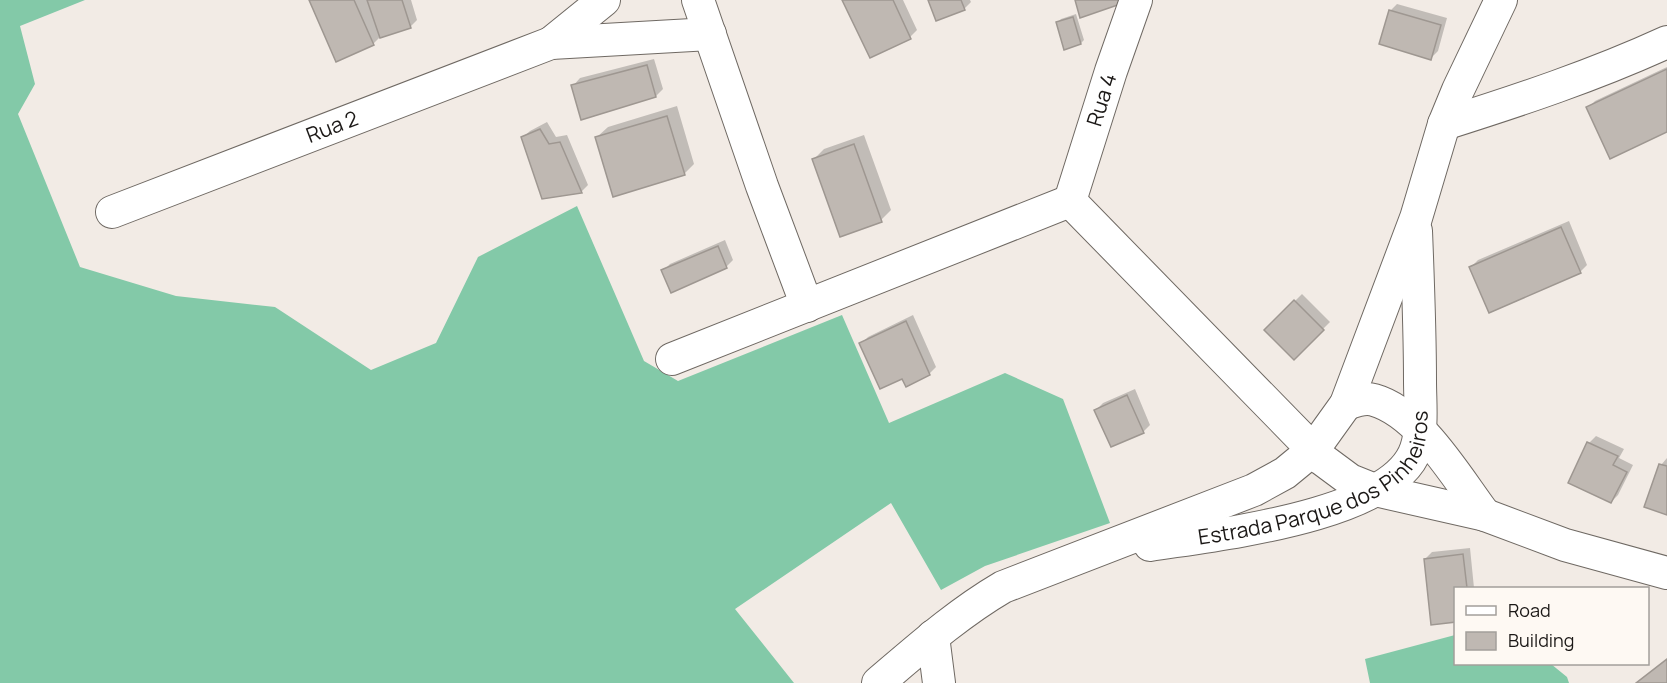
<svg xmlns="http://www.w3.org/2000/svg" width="1667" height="683" font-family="Manrope,sans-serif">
	<rect width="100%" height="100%" fill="#f2ebe5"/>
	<path fill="#83c9a8" d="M0 0H85L20 26 35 84 18 114 80 267 176 296 275 307 371 370 436 343 478 257 577 206 644 361 678 381 842 315 889 423 1005 373 1063 399 1110 523 985 566 941 590 891 503 735 609 794 683H0Z
		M1455 635 1456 664H1551L1567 677 1569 683H1370L1365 659Z"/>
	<path fill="#0003" d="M311 0H411L417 20 410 27 380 37 373 44Z
		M844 0H903L917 30 910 37 870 56Z
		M929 0H970L971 2 964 9Z
		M1397 4 1447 18 1438 51 1431 58 1390 11Z
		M1076 14 1084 40 1081 43 1058 22 1061 19Z
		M654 59 663 89 656 96 573 86 580 78Z
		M1667 67V130L1588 108 1595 101Z
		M677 106 694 164 684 174 597 137 608 127Z
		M547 122 556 137 567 135 588 185 581 192 522 138 530 131Z
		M864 135 891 210 881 220 814 159 824 149Z
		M1569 221 1587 265 1580 272 1471 267 1478 260Z
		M725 240 733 260 726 267 663 271 670 264Z
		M1302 294 1330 322 1294 358 1266 330Z
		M913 315 936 367 929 374 903 377 861 344 868 337Z
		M1135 389 1150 425 1143 432 1096 410 1103 403Z
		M1596 436 1624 449 1619 458 1633 465 1618 495 1611 502 1589 443Z
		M1667 458V513L1661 465Z
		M1470 548 1474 588H1456L1425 559 1432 552Z"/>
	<path fill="#bfb8b2" stroke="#9e9791" stroke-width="1.5" d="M309 0H354L374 45 336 62Z
		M367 0H402L411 28 380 38Z
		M842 0H893L911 39 870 58Z
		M928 0H961L965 10 936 21Z
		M1075 0H1132L1080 18Z
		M1389 10 1441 25 1431 60 1379 44Z
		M1073 17 1081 44 1064 50 1056 22Z
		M647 65 656 97 581 120 571 85Z
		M1667 69V132L1610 159 1586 107Z
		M667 116 685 175 613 197 595 137Z
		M540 129 549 144 560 142 582 193 542 199 521 137Z
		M854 144 882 222 840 237 812 159Z
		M1561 227 1581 273 1489 313 1469 267Z
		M718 246 727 268 671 293 661 270Z
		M1294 300 1324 330 1294 360 1264 330Z
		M906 321 930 375 906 387 902 379 880 389 859 343Z
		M1127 395 1144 433 1111 447 1094 410Z
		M1587 442 1618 456 1613 465 1627 472 1611 503 1568 483Z
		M1659 464 1667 466V515L1644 507Z
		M1463 554 1467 588H1456V622L1431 625 1424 559Z
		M1667 659V683H1636Z"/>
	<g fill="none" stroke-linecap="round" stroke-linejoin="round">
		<defs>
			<g id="minor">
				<path d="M698 0 762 186 807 306"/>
				<path d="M551 43 604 0"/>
				<path d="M1444 124C1520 100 1595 75 1667 42"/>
				<path d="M1070 201 1323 460 1350 480 1375 490 1485 515 1565 545 1667 573"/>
				<path id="s1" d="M1070 201 1111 71 1136 0"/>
				<path id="s2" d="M112 212 551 43 710 34"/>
				<path d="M672 359 1070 201"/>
				<path d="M1346 404C1355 401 1364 397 1374 400 1420 413 1457 478 1485 515"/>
				<path id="s3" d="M1150 545C1212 535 1393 517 1416 449 1423 428 1420 403 1420 381 1420 331 1418 281 1416 231"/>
				<path d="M933 636 939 683"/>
				<path d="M878 683C918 649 957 614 1003 587L1254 490 1285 473 1313 450 1346 404 1416 218 1444 124 1458 90 1501 0"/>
			</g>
		</defs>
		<use href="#minor" stroke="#6f6963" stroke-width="34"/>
		<use href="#minor" stroke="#fff" stroke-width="32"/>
	</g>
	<g text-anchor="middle" stroke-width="5" stroke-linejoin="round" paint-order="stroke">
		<g font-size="21" fill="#1b1816" stroke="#fef9f3">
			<text dy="7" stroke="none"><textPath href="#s1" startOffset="106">Rua 4</textPath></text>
			<text dy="7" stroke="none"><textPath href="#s2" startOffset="236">Rua 2</textPath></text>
			<text dy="7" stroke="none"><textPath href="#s3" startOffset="190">Estrada Parque dos Pinheiros</textPath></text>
		</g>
	</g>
	<rect x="1454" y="587" width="195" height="78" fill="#fef9f3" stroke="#a39f9b" stroke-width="1.5"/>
	<rect x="1466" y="606" width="30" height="9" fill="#ffffff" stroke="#a39f9b" stroke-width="1.5"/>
	<text x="1508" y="617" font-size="18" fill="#1b1816">Road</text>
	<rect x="1466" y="632" width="30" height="18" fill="#bfb8b2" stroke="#a39f9b" stroke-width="1.5"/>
	<text x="1508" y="647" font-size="18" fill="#1b1816">Building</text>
</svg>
